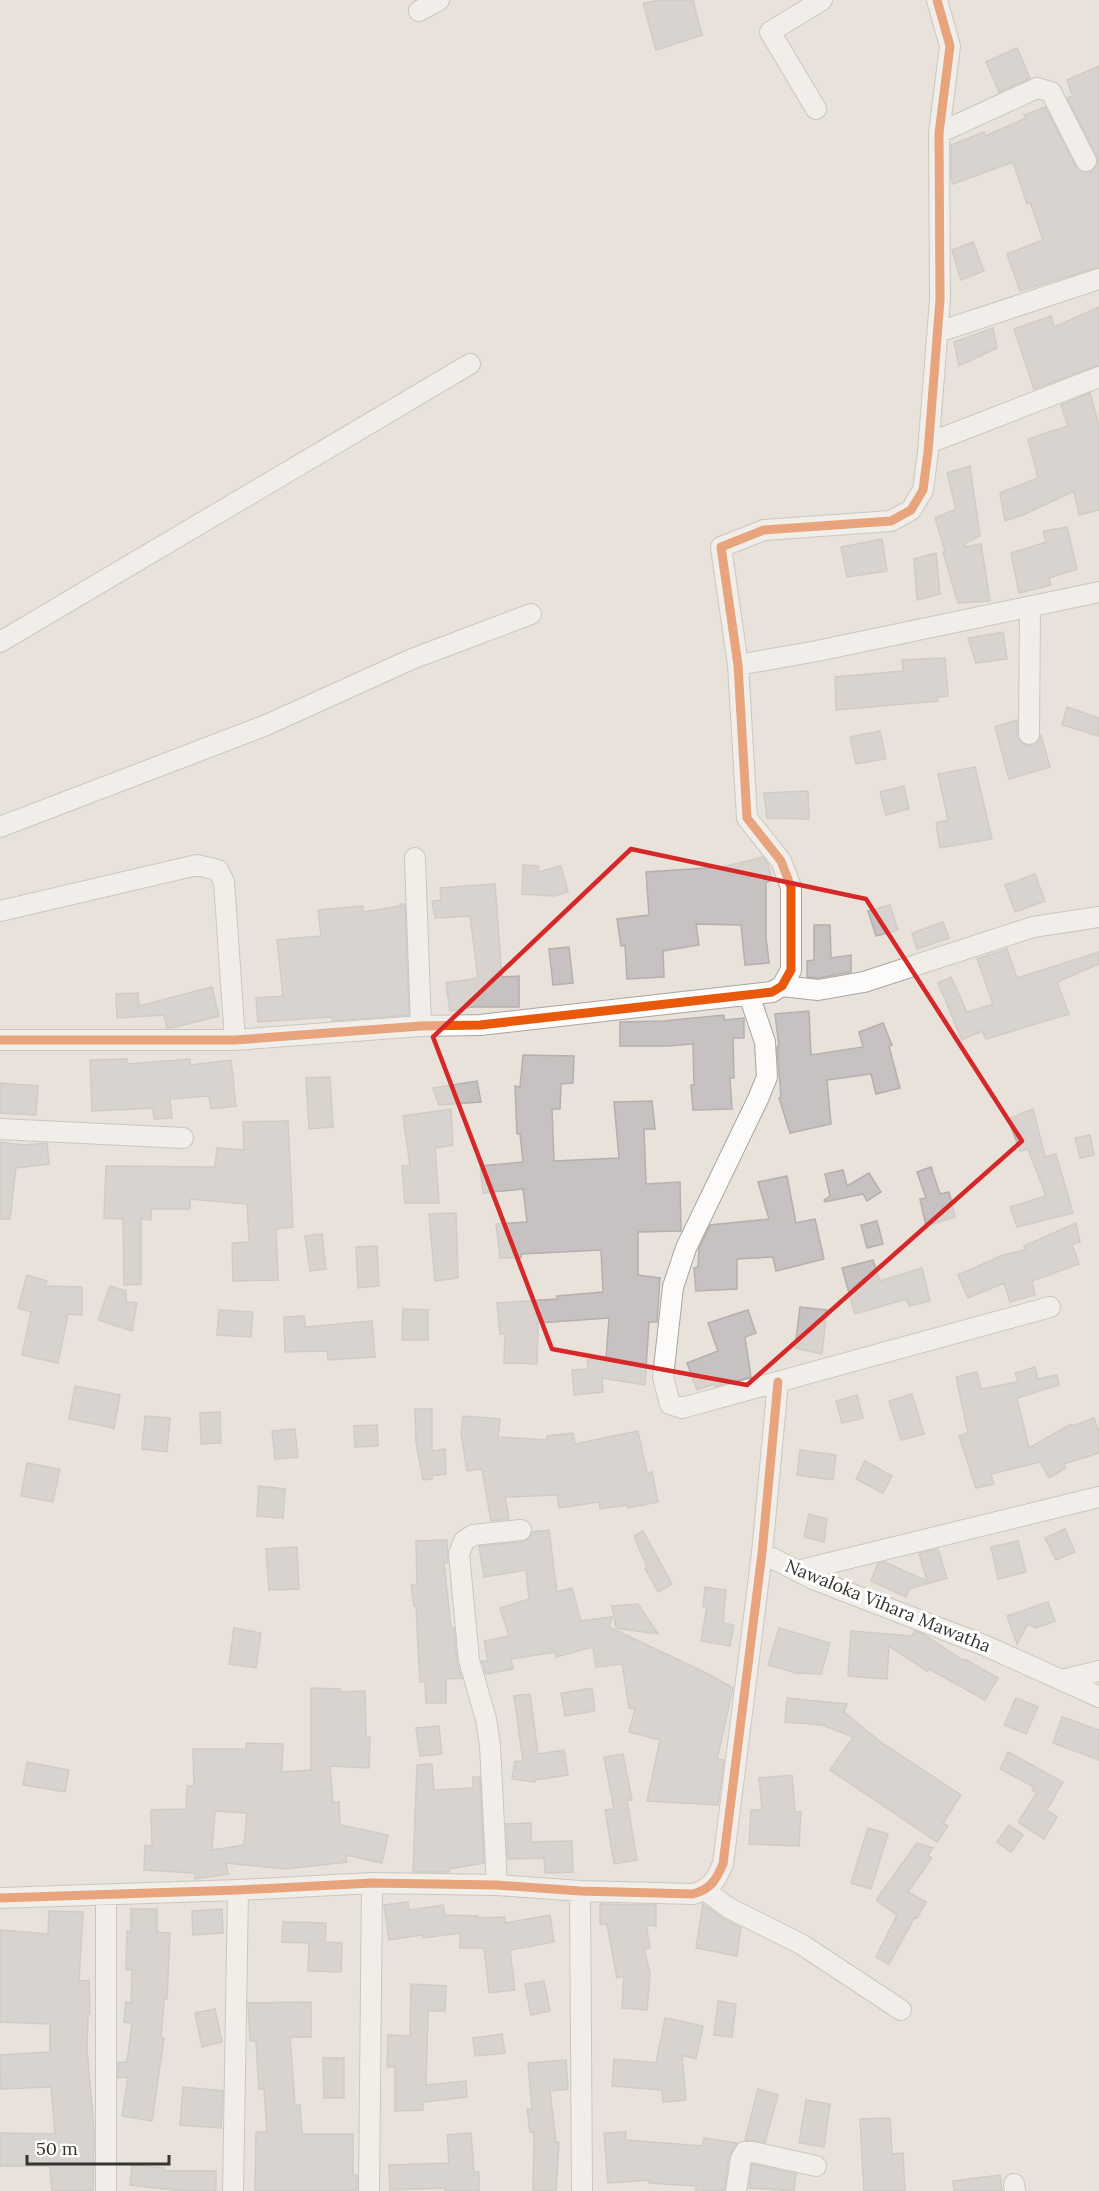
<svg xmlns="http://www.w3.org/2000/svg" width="1099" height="2191" font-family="Lora,serif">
	<rect width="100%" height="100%" fill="#e8e2db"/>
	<path fill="#c7c2c1" stroke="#b5b0ae" stroke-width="1.5" fill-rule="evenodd" d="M661 0H693L702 35 656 50 643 3Z
		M1017 48 1030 78 999 92 986 62Z
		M1099 66V267L1020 291 1007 254 1043 240 1030 202 1027 204 1013 162 953 184 951 176V145L984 132 985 136 1026 118 1024 115 1045 107 1076 167 1085 173 1092 171 1098 162 1097 156 1067 98 1073 96 1067 80Z
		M973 242 984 271 961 280 952 250Z
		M1099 307V365L1034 389 1014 329 1051 316 1054 327Z
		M993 328 997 348 959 366 954 342Z
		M1090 393 1099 426V510L1079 515 1074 491 1023 515 1005 521 1000 493 1038 478 1028 439 1068 426 1061 405Z
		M970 466 980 536 965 543 966 547 981 544 990 601 958 603 943 552 945 551 935 518 956 509 947 473Z
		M1067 527 1077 569 1049 578 1051 585 1019 593 1011 553 1046 542 1043 531Z
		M882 539 887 571 847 577 841 547Z
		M936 553 940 594 917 600 914 559Z
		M1003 632 1007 659 976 663 968 638Z
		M945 658 948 696 938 697V701L836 710 835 677 903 671 902 660Z
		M1067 707 1099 718V736L1062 725Z
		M1017 720V734L1022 744 1028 746 1034 745 1039 741 1041 735 1050 767 1009 779 995 727Z
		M880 731 886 759 856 764 850 737Z
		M975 767 992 839 940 848 936 823 948 820 938 774Z
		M904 786 909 809 886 815 880 792Z
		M808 791 809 819 767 818 764 793Z
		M763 857 768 864 772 881 766 882V937L769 963 745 965 741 925 696 924 699 945 663 951 664 977 627 979 625 945 621 946 617 919 649 915 646 872 722 867Z
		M523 865 539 866 538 872 561 866 568 892 554 896 522 894Z
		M1035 874 1045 901 1015 912 1005 885Z
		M495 884 502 977 519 976V1007H471L450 1011 446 983 478 978 470 916 435 918 432 901 441 900 440 888Z
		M400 904H405L409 1015 332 1021V1017L258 1022 256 998 283 996 277 940 321 936 318 910 363 906V912L401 906Z
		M890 905 898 930 876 936 868 911Z
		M943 922 949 938 917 949 912 933Z
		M814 925H830L831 958 851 955V972L818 978 807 977V961L814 960Z
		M569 947 573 983 553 985 549 949Z
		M1007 949 1017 978 1099 952V964L1057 982 1069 1014 986 1039 982 1031 962 1040 938 983 951 977 967 1012 993 1004 977 959Z
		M212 987 219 1016 172 1028H167L164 1015 117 1018 116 994 138 993 139 1006Z
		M809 1011 811 1055 863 1047 859 1032 883 1023 892 1045 889 1046 900 1088 876 1094 871 1074 827 1080 831 1124 790 1133 779 1098 781 1097 777 1047 779 1046 775 1014Z
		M724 1015V1020L744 1018V1038H733L734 1078H730L732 1109 693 1110 691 1085H694L693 1044 667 1046H620V1022L663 1021Z
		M523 1055 574 1056 573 1083 561 1084 560 1109H552L554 1161 619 1158 614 1102 652 1101 655 1129H644L646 1184 680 1182 681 1231 638 1232V1275L660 1278 657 1322H649L645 1385 602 1378 603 1392 574 1395 572 1370 588 1369 587 1360 606 1358 609 1318 538 1323 537 1364 504 1363 505 1334H500L497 1303 557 1299V1296L603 1292 601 1250 521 1254V1258H500L496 1224 527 1222 523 1189 483 1193 480 1166 523 1162 520 1134H517L515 1086 520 1087Z
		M127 1059V1064L190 1059V1065L231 1060 236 1106 211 1109 209 1096 170 1099 172 1118 154 1119 153 1108 92 1111 90 1060Z
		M330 1077 333 1127 309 1129 306 1078Z
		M477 1081 481 1102 439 1105 433 1088Z
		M0 1083 38 1086 36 1115 0 1113Z
		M451 1109 453 1145 435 1148 439 1203H405L402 1166H410L403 1116Z
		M1033 1109 1045 1157 1056 1154 1073 1213 1017 1227 1010 1207 1046 1196 1028 1149 1020 1151 1008 1119Z
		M288 1121 293 1227 276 1229 278 1280 233 1281 232 1243 249 1242 247 1204 190 1199V1209H151V1220L141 1219V1284L124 1285 123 1219 104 1218 106 1166 215 1167 217 1148 244 1150 243 1122Z
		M1090 1135 1094 1155 1080 1158 1075 1138Z
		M0 1142 23 1145 47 1143 49 1164 16 1168 10 1219H0Z
		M931 1167 940 1194 949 1192 955 1217 926 1226 920 1199 926 1198 917 1172Z
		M843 1170 847 1186 869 1173 881 1192 867 1201 863 1194 825 1202 824 1200 830 1196 825 1174Z
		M787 1176 796 1223 815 1219 824 1259 776 1271 773 1257 737 1259V1289L696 1291 694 1268 698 1267 699 1248 710 1225 769 1219 758 1182Z
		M456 1213 458 1278 435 1281 429 1214Z
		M877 1221 883 1244 867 1248 861 1225Z
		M1076 1223 1080 1242 1072 1244 1079 1264 1032 1281 1035 1295 1010 1302 1004 1283 968 1298 958 1275 1003 1255 1025 1250 1024 1246Z
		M322 1234 326 1269 310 1271 305 1236Z
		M377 1246 379 1286 358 1288 356 1247Z
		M873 1260 880 1281 922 1268 930 1301 909 1306 906 1299 855 1314 842 1268Z
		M27 1275 47 1281 45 1286 82 1287V1315L68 1314 58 1363 22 1355 31 1312 18 1308Z
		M110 1286 126 1291V1302L137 1303 132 1331 98 1320Z
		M800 1307 827 1310 822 1354 795 1348Z
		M403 1309 428 1310V1340H402Z
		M219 1310 253 1312 251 1337 217 1335Z
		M748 1310 756 1333 745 1337 751 1377 715 1387 714 1384 697 1390 687 1363 718 1351 708 1323Z
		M304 1316 305 1327 372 1321 375 1357 328 1360 327 1351 285 1352 284 1317Z
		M1035 1367 1038 1379 1057 1375 1059 1385 1017 1398 1029 1448 1071 1424 1072 1426 1094 1418 1099 1432V1453L1064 1464 1066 1468 1049 1478 1040 1462 991 1474 994 1484 976 1488 959 1436 968 1433 956 1377 977 1372 981 1389 1018 1382 1015 1373Z
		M75 1386 120 1395 114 1428 69 1419Z
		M912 1394 924 1434 901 1440 889 1401Z
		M857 1395 863 1418 842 1423 836 1401Z
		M415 1409H432V1451L445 1449 446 1474 432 1476V1479L423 1480 416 1443Z
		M220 1412 221 1443 201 1444 200 1413Z
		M145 1416 170 1418 167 1452 142 1449Z
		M463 1416 500 1419 498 1437 547 1440V1436L573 1433 575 1444 638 1431 647 1473 652 1472 658 1502 628 1508V1505L600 1509 599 1502 559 1508 557 1495 505 1497 509 1519 491 1521 482 1469 467 1471 461 1434Z
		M377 1425 378 1446 355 1447 354 1426Z
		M295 1429 298 1457 275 1459 272 1431Z
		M800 1450 836 1455 833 1480 797 1475Z
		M865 1461 892 1476 883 1493 856 1479Z
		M27 1463 60 1469 53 1502 21 1496Z
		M259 1486 285 1489 283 1518 257 1516Z
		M809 1514 827 1519 824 1542 804 1537Z
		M1065 1529 1075 1552 1056 1560 1045 1538Z
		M549 1530 557 1592 572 1588 581 1621 612 1617 609 1627 706 1673 733 1688 717 1759 724 1760 718 1805 647 1801 660 1740 629 1732 635 1709 629 1708 622 1664 596 1667 593 1647 556 1657 555 1652 511 1659 513 1669 486 1674 482 1661H488L484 1641 509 1636 500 1608 529 1599 526 1570 484 1577 479 1546 522 1542 528 1539 532 1532Z
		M643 1531 672 1584 658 1592 645 1568 647 1567 634 1536Z
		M447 1540 448 1563H444L451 1628H454L457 1663 462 1678 446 1679V1703H426L425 1681 420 1682 416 1606H414L411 1585 417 1584 416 1541Z
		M1018 1541 1026 1572 998 1579 991 1547Z
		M297 1547 299 1589 269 1590 266 1549Z
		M938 1549 947 1578 909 1589 906 1597 871 1581 878 1563 885 1562 927 1581 919 1553Z
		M705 1587 726 1590 723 1623 734 1625 730 1646 701 1641 707 1607H703Z
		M1048 1602 1055 1621 1035 1628 1028 1624 1017 1644 1007 1616Z
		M638 1604 658 1634 616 1628 612 1606Z
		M234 1628 261 1633 256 1668 229 1664Z
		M779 1628 830 1643 821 1674 796 1673 768 1665Z
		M851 1631 912 1636 915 1631 923 1634 964 1661 965 1659 998 1678 985 1700 929 1669 927 1671 889 1646 887 1679 848 1676Z
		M311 1688 340 1689V1692L365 1691 366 1737H370L369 1768 330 1766 333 1802H339L340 1825 388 1835 382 1863 346 1855 347 1862 286 1869 226 1863 228 1874 195 1879 194 1873 144 1870 145 1845 152 1846 151 1810 186 1809 187 1786H194L193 1749H246V1743L283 1744 282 1772 311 1770ZM215 1811 247 1813 244 1845 212 1850Z
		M592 1688 595 1711 565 1716 561 1693Z
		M530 1694 538 1754 564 1750 568 1775 535 1780V1782L512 1779 515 1761 523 1762 514 1696Z
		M787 1698 847 1704 844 1712 882 1743 961 1795 943 1823 948 1826 937 1842 830 1770 853 1737 822 1725 785 1722Z
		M1016 1698 1038 1707 1026 1734 1004 1725Z
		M1062 1717 1099 1730V1760L1053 1743Z
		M439 1726 442 1754 420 1756 416 1728Z
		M1008 1752 1063 1782 1047 1810 1057 1817 1044 1839 1018 1822 1037 1793 1032 1790 1034 1787 1000 1769Z
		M623 1754 632 1800H627L637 1860 614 1864 605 1810 614 1809 604 1757Z
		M27 1762 69 1770 65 1792 23 1785Z
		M432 1764 434 1790 473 1788V1777H480L484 1863 449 1869V1872H413L417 1765Z
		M792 1775 795 1812H801L799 1846 749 1844 751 1810H762L759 1778Z
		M531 1823V1842L572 1841 573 1872 545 1873 544 1858 508 1859 506 1824Z
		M1009 1825 1023 1835 1011 1852 997 1842Z
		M868 1828 888 1834 871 1889 851 1883Z
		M917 1843 933 1848 928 1855 932 1858 908 1892 926 1902 917 1918 915 1917 889 1964 876 1957 897 1915 876 1900Z
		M408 1902 409 1910 443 1905 445 1915 478 1916V1918L505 1917V1923L550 1915 554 1942 510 1950 515 1990 489 1993 484 1948H460V1933L423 1938V1935L389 1940 384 1905Z
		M600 1904 656 1905V1926L646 1925 650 1948 644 1949 650 1973 647 2010 622 2008 624 1976 617 1978 607 1924H600Z
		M703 1904 722 1918 741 1928 737 1956 696 1948Z
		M131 1909H157V1932L170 1933 167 1999H164L161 2038H164L152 2121 122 2116 128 2077 118 2078V2063L127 2062 132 2023 124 2022 126 2002 131 2003 132 1970H126L127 1931 131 1932Z
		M222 1909 223 1933 193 1935 192 1911Z
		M49 1911 83 1912 79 1981 89 1980 90 2014H88L87 2049 94 2129 93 2191H52L50 2166H0V2133L55 2134 51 2087 1 2089 0 2068V2055L50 2052V2024L0 2022V1930L48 1934Z
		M283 1922 326 1923 325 1942 342 1943 341 1972 308 1971 309 1943 282 1942Z
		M544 1981 550 2011 531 2015 525 1984Z
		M411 1984 446 1986 445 2011H428L426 2085 466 2081 467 2097 423 2102V2110L395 2111V2067H387L388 2035 410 2036Z
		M718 2001 736 2004 732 2037 714 2035Z
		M311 2002V2037H290L295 2106 300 2105 302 2134H353V2175H357V2191H255L256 2132H267L264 2089H259L256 2041H250L248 2003Z
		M215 2009 222 2042 202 2047 195 2013Z
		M665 2018 703 2026 696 2059 682 2055 686 2100 663 2102 662 2090 612 2086 614 2059 656 2063Z
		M502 2034 505 2053 475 2056 473 2038Z
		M323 2058H344V2098H324Z
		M566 2060 568 2089 550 2091 556 2142H559L556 2191H533L534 2132H530L527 2109H532L528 2063Z
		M183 2087 223 2091 221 2128 180 2125Z
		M758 2089 778 2095 765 2142 745 2140Z
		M806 2100 830 2104 824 2147 799 2143Z
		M890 2118 892 2154 903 2153 905 2191H864L860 2119Z
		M626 2132V2140L702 2146 704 2138 737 2143 729 2157 724 2191H696V2186L649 2183V2180L608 2183 604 2133Z
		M471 2133 474 2172H479V2191H445V2188L390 2190 389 2165 449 2163 447 2135Z
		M752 2164 796 2174 794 2191 749 2188Z
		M132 2165 164 2168V2171H216V2191H183L130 2185Z
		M1000 2175 1002 2191H954L953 2181Z"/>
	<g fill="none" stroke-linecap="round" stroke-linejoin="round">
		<defs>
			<path id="minor" d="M419 11 439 0
				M816 109 770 32 822 0
				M939 133 1037 88 1051 92 1086 161
				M938 332 1099 279
				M929 443 1099 377
				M0 642 470 364
				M738 665 817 651 1099 592
				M1029 734 1030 607
				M0 827 264 726 412 659 531 614
				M415 858 421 1026
				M0 911 197 865 218 870 224 882 235 1040
				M782 986 818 990 864 982 1033 927 1099 917
				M749 995 765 1042 767 1077 758 1099 686 1248 673 1287 663 1377 670 1404 682 1408 1050 1307
				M0 1040H235L421 1026 480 1025 772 992 782 986 791 970V887L781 861 747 818 738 665 721 547 764 530 891 521 911 510 923 490 928 452 940 300 939 133 950 46 937 0
				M0 1129 183 1138
				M762 1553 813 1579 986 1646 1099 1697
				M797 1571 1099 1497
				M1062 1680 1099 1671
				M497 1885 490 1745 486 1719 469 1660 459 1554 464 1541 473 1535 521 1530
				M580 1891 582 2191
				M706 1891 729 1908 801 1944 901 2010
				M0 1898 238 1890 372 1883 497 1885 580 1891 693 1894C711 1889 716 1880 723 1864L762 1553 778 1382
				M1014 2184 1015 2191
				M106 2191V1895
				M233 2191 238 1890
				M369 2191 372 1883
				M736 2191 741 2159 745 2152H753L816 2166"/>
		</defs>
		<use href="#minor" stroke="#a9a5a0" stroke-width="22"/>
		<use href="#minor" stroke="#fcfbfa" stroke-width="20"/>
		<defs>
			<path id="cycleway" d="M0 1040H235L421 1026 480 1025 772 992 782 986 791 970V887L781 861 747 818 738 665 721 547 764 530 891 521 911 510 923 490 928 452 940 300 939 133 950 46 937 0
				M0 1898 238 1890 372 1883 497 1885 580 1891 693 1894C711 1889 716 1880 723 1864L762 1553 778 1382"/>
		</defs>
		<use href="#cycleway" stroke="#fff" stroke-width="13"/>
		<use href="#cycleway" stroke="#e8590c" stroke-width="9"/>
	</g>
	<path d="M0 0H1099V2191H0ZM631 849 866 899 1022 1141 747 1385 552 1349 433 1037Z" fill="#e8e2db" fill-opacity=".55" fill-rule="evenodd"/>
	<path fill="none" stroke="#d62828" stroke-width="4.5" stroke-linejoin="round" d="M631 849 866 899 1022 1141 747 1385 552 1349 433 1037Z"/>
	<g text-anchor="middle" stroke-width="6" stroke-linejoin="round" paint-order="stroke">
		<g font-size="18" fill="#37332e" stroke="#fff">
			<text transform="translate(888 1606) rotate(22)" y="6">Nawaloka Vihara Mawatha</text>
		</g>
	</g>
	<path d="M27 2155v9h142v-9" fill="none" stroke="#37332e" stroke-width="3"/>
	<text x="36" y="2155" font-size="18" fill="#37332e" stroke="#ffffff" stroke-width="4.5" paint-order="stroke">50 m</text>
</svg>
